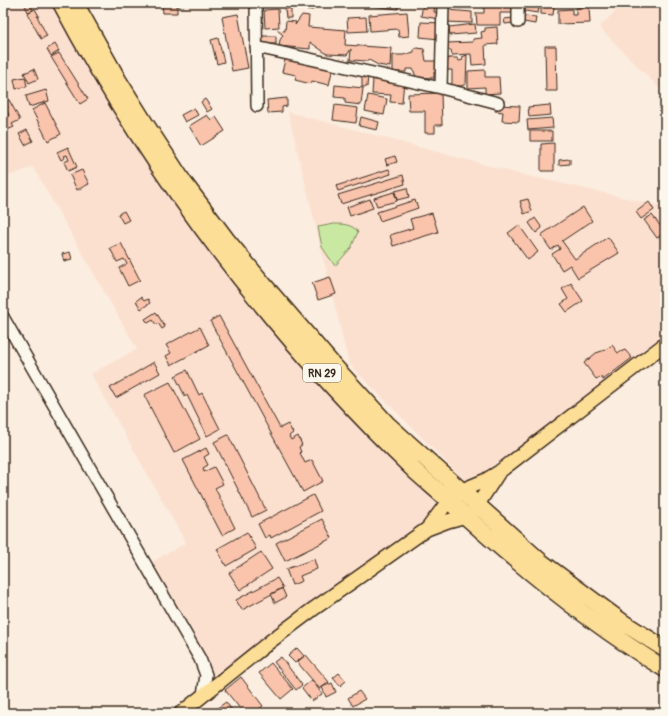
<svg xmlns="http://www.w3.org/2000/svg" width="668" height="716" font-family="Pangolin,sans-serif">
	<rect width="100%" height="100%" fill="#fbeddf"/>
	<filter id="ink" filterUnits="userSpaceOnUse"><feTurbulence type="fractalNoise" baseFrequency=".025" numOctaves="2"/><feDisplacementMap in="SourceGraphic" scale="8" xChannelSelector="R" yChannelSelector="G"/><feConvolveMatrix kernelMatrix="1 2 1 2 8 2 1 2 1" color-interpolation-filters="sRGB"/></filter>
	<g filter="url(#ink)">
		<path fill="#fbe0d0" d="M3 3H61L91 59 416 472 435 502 433 515 422 528 203 695 200 659 146 565 186 543 91 374 137 349 33 167 3 178Z
			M624 3H665V94L599 27Z
			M288 112 520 174 665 207V335L496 464 467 483 349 364Z"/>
		<path fill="#c9e9a2" stroke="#828a60" d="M334 224C343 224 352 224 358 232L351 248 335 266 322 247 318 227Z"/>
		<path fill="#fac3ac" stroke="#3b2a1e" d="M24 3H29L33 10 28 12Z
			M162 3H180V6H177V13H163Z
			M296 3H314L313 10 295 8Z
			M371 3H398V9L371 6Z
			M459 3H472V8H459Z
			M484 3H508L509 5H515V13H500V25H477L476 13H484Z
			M423 4 435 5 434 12H439V19L421 16Z
			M526 5 539 7 538 13 525 11Z
			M541 6H554L553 15 541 14Z
			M589 7 590 23 558 24V10L572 9V15H576V8Z
			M291 8V18H286L285 9Z
			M35 9 39 16H37L47 36 41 39 27 13Z
			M278 9 279 27 265 28 264 10Z
			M447 10 472 12V23L446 22Z
			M407 12 409 36 399 37 398 29 370 31 369 15Z
			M238 14 248 68 232 71 222 17Z
			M302 15 309 16 308 27 346 30 345 45 391 48 390 67 378 65 369 60 368 61 350 60 351 49 347 55 327 54 310 42V49L279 46 280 40 283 35 277 30 285 31 286 21 296 22 295 25Z
			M525 16 536 17 535 24 524 22Z
			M366 17 367 31 348 32 347 18Z
			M513 18V23L505 24 504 19Z
			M421 22 440 23 439 39 420 37Z
			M475 24 476 33 450 35 449 27Z
			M497 27 498 44 485 45 486 64 472 65 471 54 452 55 451 50H446V43L473 42V39L482 38 481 32 485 31V28Z
			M261 36H276V44H261Z
			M218 38 224 62 217 64 211 40Z
			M55 44 59 51 51 56 47 49Z
			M545 46H556L557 91H546Z
			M417 48 424 49 426 61H441V73L434 72V78L416 77 413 69H406V72H393V55H403L414 52V49Z
			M59 53 88 99 80 104 51 57Z
			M467 55 466 84 461 86 452 85V70H447L448 58H457L459 61 463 60 462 57Z
			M286 56 333 67 329 85 312 81 311 84 295 80 296 75 282 72Z
			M34 69 38 79 29 83 24 73Z
			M485 70V77H499L500 93 485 94V87L468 88V71Z
			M362 75H368L367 87H362Z
			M25 77 27 86 16 89 14 79Z
			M373 79 404 81 402 103 390 102 391 95 372 94Z
			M335 85 363 88 361 105 345 103V98L334 97Z
			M46 90 49 101 29 107 26 96Z
			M441 93 442 125H435V133H425V111H409L408 94Z
			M368 95 387 99 384 115 365 111Z
			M7 96 20 120 12 124 14 127 7 130 3 122V118L9 115 6 109 8 108 3 98Z
			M287 98V106L282 107V112L268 113 267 100Z
			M205 99 212 109 207 112 201 102Z
			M45 103 61 134 48 141 32 110Z
			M335 105 358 108 356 123 333 120Z
			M496 105 520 106 519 122 502 121 503 112 495 111Z
			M550 105 551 115 529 117 528 107Z
			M194 108 198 115 185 122 181 115Z
			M207 115 211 120 216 117 225 131 201 146 189 126Z
			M361 117 379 122 377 130 359 126Z
			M552 118 553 128 528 130 527 120Z
			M27 130 33 141 25 145 19 134Z
			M530 131H552V141H530Z
			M554 143V171H541V144Z
			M68 147 77 167 68 171 64 162 69 160 67 155 64 156 65 158 61 160 57 152Z
			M395 156 397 162 387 165 385 159Z
			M570 159V164L559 165V160Z
			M389 169 391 174 338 191 336 186Z
			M82 170 89 184 77 190 70 175Z
			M403 175 405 184 341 204 338 195Z
			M407 188 409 197 397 200 395 191Z
			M394 192 397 201 377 206 374 198Z
			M370 199 373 208 350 216 347 207Z
			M528 199 532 211 524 214 520 201Z
			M415 200 418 208 380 221 377 212Z
			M649 202 654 210 641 219 636 212Z
			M583 207 592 221 562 241 575 259 608 237 619 253 578 278 570 265 562 270 552 254 560 249 558 245 551 250 541 235Z
			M124 211 129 220 123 223 118 214Z
			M432 213 438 232 393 246 390 235 413 228 410 219Z
			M652 215 665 232 657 238 644 220Z
			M535 218 542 228 536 233 529 223Z
			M519 225 538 252 528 260 508 233Z
			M121 243 140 280 128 286 119 268 127 264 124 259 117 262 110 248Z
			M70 252 72 259 64 261 62 254Z
			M330 277 336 294 318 300 312 283Z
			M571 283 583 301 567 312 561 304 568 299 562 289Z
			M141 297 144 301 148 299 150 303 141 309 136 301Z
			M156 312 165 327 162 329 158 323 156 325 153 320 148 323 145 319Z
			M219 316 280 428 288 424 293 433 289 436 291 440 298 436 302 445 299 447 301 452 300 453 305 463 312 460 323 481 303 492 210 321Z
			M200 327 209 345 171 365 166 356 171 353 166 345Z
			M612 345 618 353 625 350 632 358 603 380 601 377 596 379 584 363 596 353 605 350Z
			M154 362 160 373 116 398 110 388Z
			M187 370 199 395 202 393 220 429 207 436 187 395 185 396 175 376Z
			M170 382 200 439 174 453 144 395Z
			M228 435 266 510 252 517 214 442Z
			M206 448 209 454 204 457 208 465 203 468 204 472 214 467 223 484 215 488 235 528 222 535 183 460Z
			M313 495 321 511 271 538 270 535 265 538 258 524Z
			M322 519 332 538 285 561 276 543Z
			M247 532 256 549 226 566 217 549Z
			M261 552 272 569 240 590 229 573Z
			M314 559 317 569 300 576 302 581 292 585 286 569Z
			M277 578 283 588 242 610 236 600Z
			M282 588 286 597 275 603 271 594Z
			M297 648 304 656 295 663 288 656Z
			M306 655 329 682 320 689 297 662Z
			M281 657 302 685 296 690 274 662Z
			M271 663 293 689 281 699 259 673Z
			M339 673 346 681 340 686 333 678Z
			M241 677 263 706 254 713H239L242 711 225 690Z
			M312 680 322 694 312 701 302 688Z
			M332 683 336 692 326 697 322 687Z
			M359 691 365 699 353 706 348 698Z
			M226 702 234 713H210Z"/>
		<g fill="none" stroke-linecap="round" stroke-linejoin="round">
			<defs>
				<path id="minor" d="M256 3 257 106
					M518 3V22
					M256 47 441 88 498 103
					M441 88 443 3
					M3 317 200 659 206 675 203 695"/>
				<path id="major" d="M428 528 452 496 460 491 484 481 499 472 665 344
					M181 713 272 640 312 610 427 529 448 521 466 516 473 512 499 472"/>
				<path id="highway" d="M61 3C153 176 274 335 415 471 426 481 438 491 449 501 515 562 588 622 665 669
					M75 3 118 80 146 125 184 183 226 239 264 285 332 364 387 424 541 562 622 622 665 649"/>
			</defs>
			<use href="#minor" stroke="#3b2a1e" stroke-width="14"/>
			<use href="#major" stroke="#3b2a1e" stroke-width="16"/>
			<use href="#highway" stroke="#3b2a1e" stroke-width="19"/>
			<use href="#minor" stroke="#fbf7ec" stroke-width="11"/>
			<use href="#major" stroke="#fdde96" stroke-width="13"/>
			<use href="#highway" stroke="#fdde96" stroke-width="16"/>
		</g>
	</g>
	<g text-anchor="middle" stroke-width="4" stroke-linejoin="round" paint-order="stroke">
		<rect fill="#fbf7ec" stroke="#75685c" stroke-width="1" x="303" y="364" width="38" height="18" rx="3"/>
		<g font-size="11" font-weight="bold" fill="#3b2a1e">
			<text x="322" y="377">RN 29</text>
		</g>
	</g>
	<rect width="668" height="716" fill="none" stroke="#fbf7ec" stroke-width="16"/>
	<rect x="8" y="8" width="652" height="700" fill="none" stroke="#3b2a1e" stroke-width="1.5" filter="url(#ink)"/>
</svg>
